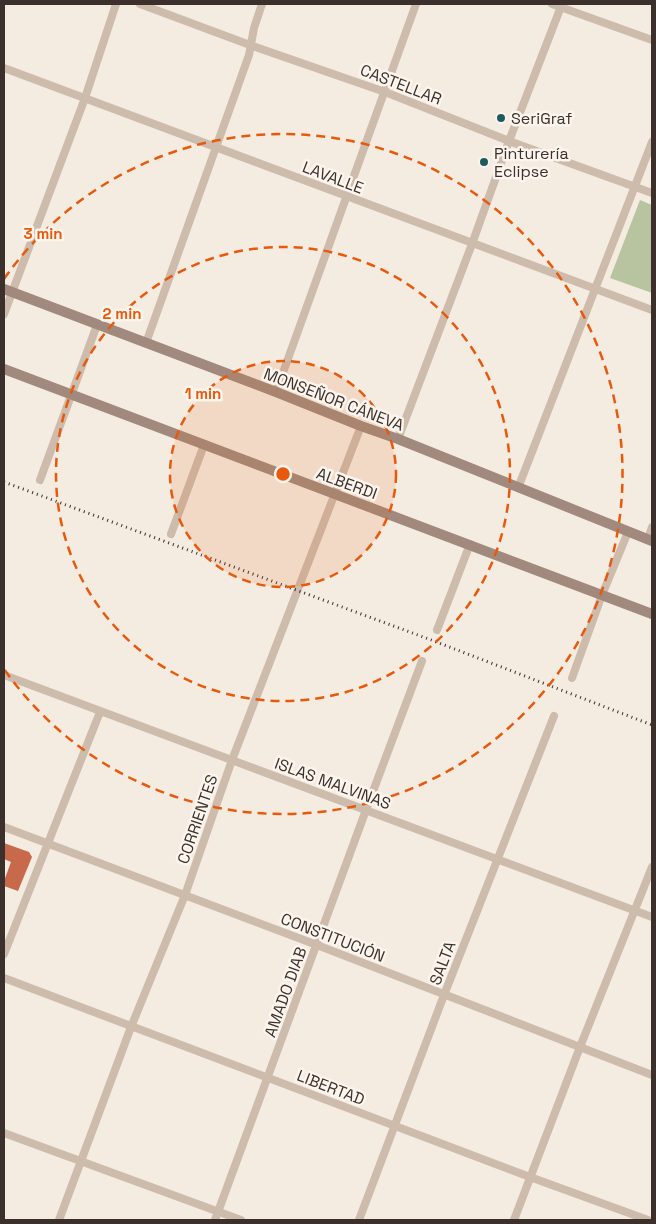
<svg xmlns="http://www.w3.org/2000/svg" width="656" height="1224" font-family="'Space Grotesk',sans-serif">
	<rect width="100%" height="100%" fill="#f4ebe1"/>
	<path fill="#b8c4a0" d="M640 200 652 205V293L610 278Z"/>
	<path fill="#c8694b" d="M4 843 29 852 32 857 18 891 4 886V881L11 862 4 859Z"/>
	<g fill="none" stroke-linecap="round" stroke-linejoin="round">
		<path stroke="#cdbbac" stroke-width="8" d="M140 4 250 45 385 92 509 141 652 193
			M552 4 652 40
			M4 68 652 310
			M4 314 85 98 116 4
			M146 343 249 55 254 28 262 4
			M276 392 416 4
			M398 439 472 244 509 141 562 4
			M40 480 97 325
			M518 488 652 142
			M171 534 204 445
			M648 539 652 527
			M437 630 470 544
			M4 675 652 917
			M572 678 602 595 628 532
			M4 827 317 945 652 1075
			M4 954 100 712
			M4 978 530 1177 648 1220
			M4 1133 241 1220
			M59 1220 131 1027 185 895 232 760 361 426
			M215 1220 366 810 422 661
			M359 1220 444 995 554 716
			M514 1220 580 1047 652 867"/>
		<path stroke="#a18a7d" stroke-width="10" d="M4 289 276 392 361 426 398 439 652 541
			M4 369 652 614"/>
		<path stroke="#3b302b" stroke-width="3" stroke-dasharray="1 4" stroke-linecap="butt" d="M4 482 426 638 652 725"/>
	</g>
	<circle cx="283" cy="474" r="113" fill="#e8590c" fill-opacity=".12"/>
	<g fill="none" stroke="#e8590c" stroke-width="2.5" stroke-dasharray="9 6">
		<circle cx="283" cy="474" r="113"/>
		<circle cx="283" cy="474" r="227"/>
		<path d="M4 279A340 340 0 1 1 4 669"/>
	</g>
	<g fill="#1f5a5e" stroke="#fbf5ee" stroke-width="2">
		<circle cx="501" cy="118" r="5"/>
		<circle cx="484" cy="162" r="5"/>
	</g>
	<g text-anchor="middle" stroke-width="5" stroke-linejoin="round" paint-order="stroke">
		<g font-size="16" fill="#3b302b" stroke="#fbf5ee">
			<text transform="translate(401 84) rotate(21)" y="6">CASTELLAR</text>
			<text transform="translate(333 177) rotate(21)" y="6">LAVALLE</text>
			<text transform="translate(334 399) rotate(21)" y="6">MONSEÑOR CÁNEVA</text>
			<text transform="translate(347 483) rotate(20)" y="6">ALBERDI</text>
			<text transform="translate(333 783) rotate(20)" y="6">ISLAS MALVINAS</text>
			<text transform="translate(197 819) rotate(-71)" y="6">CORRIENTES</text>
			<text transform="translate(333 937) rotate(21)" y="6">CONSTITUCIÓN</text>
			<text transform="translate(442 963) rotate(-69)" y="6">SALTA</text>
			<text transform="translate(285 992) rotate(-70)" y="6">AMADO DIAB</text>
			<text transform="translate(331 1087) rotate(21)" y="6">LIBERTAD</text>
		</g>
		<g font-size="16" fill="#3b302b" stroke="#fbf5ee" text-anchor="start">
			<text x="511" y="124">SeriGraf</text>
			<text x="494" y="159">Pinturería<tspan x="494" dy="18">Eclipse</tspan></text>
		</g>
	</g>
	<circle cx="283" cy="474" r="8" fill="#e8590c" stroke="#fbf5ee" stroke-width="2.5"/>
	<g font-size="15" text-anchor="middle" font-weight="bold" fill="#e8590c" stroke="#fbf5ee" stroke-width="5" stroke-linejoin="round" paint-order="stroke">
		<text x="43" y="239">3 min</text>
		<text x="122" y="319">2 min</text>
		<text x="203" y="399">1 min</text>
	</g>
	<rect width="656" height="1224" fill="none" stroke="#3b302b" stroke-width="10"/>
</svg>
